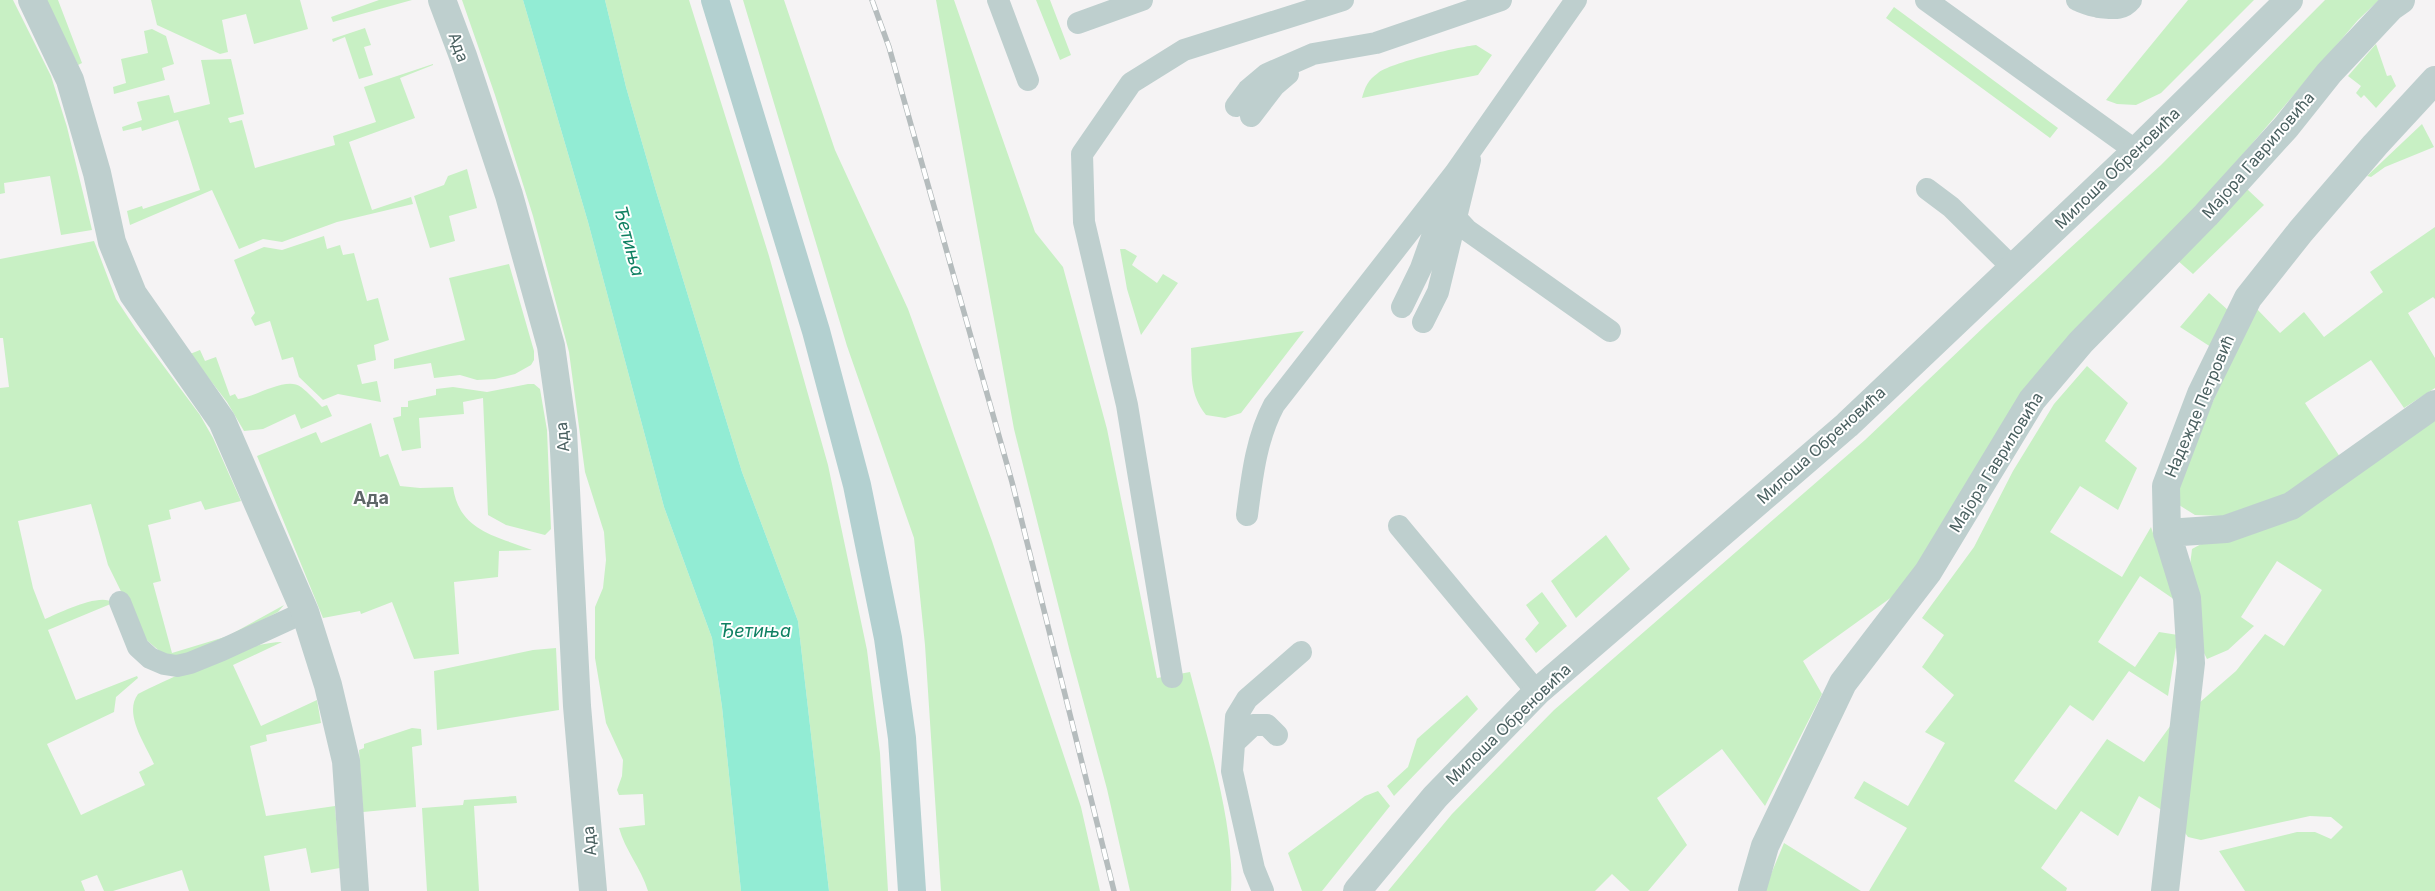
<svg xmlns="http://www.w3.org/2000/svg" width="2435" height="891" font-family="Inter,sans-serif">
	<rect width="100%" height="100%" fill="#f5f3f4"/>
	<path fill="#c8f0c4" d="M0 0H13L51 76 67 127 92 230 61 235 50 176 4 183 5 193 0 194Z
		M46 0H58L82 63 78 65Z
		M151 0H300L308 29 254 44 246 14 222 20 228 52 220 54 157 25Z
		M379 0H412L333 22 331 17Z
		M462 0H523L588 222 664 507 712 638 722 707 741 891H648C641 868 625 850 619 828L645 825 643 794 619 795 617 790 622 776 623 760 606 723 595 658V607L603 588 606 560 604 532 585 472 569 352 533 216 495 95Z
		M605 0H689L769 256 828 465 867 650 880 753 888 891H829L798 621 742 472 656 191 626 87Z
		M743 0H784L835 150 908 309 992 541 1081 807 1100 891H941L925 645 914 538 847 346Z
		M936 0H954L1035 232 1063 267 1107 429 1157 678 1190 672C1207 738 1235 823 1231 891H1130L1107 789 1070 652 1014 429Z
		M1036 0H1050L1071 55 1060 60Z
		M2188 0H2254L2161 93 2136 105 2117 104 2106 100Z
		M2325 0H2379L2358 20 2214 188 2147 258 1910 584 1803 661 1822 694 1765 806 1722 749 1657 798 1687 845 1648 891H1630L1612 874 1595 891H1388L1452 814 1554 710 1865 440 1987 324 2161 165Z
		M1894 7 2058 128 2050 138 1886 18Z
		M365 28 371 45 364 47 373 75 359 79 345 37 333 42 332 39Z
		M152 29 166 36 174 64 162 68 165 80 114 94 113 87 126 83 121 59 148 53 144 31Z
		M2376 44 2387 76 2391 75 2396 86 2376 108 2364 95 2361 98 2356 93 2361 86 2348 76Z
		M1476 45 1492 55 1478 75 1362 98C1365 87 1368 80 1378 73 1390 63 1458 47 1476 45Z
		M231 59 244 114 228 118 230 123 242 120 255 168 335 145 333 136 376 122 364 87 433 64V65L400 78 415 118 349 142 372 210 411 197 413 204 337 222 282 242 263 239 239 249 212 190 130 225 127 211 142 206 143 209 200 190 178 120 142 131 141 127 123 131 122 127 142 120 137 102 169 95 174 113 210 104 201 60Z
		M2422 124 2434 147 2385 167 2371 177 2367 176Z
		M467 169 477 208 449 216 455 241 430 248 414 196 444 185 448 176Z
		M2247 189 2264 205 2193 274 2177 260Z
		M2435 227V299L2433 297 2408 313 2435 358V388L2404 408 2371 360 2305 403 2340 457 2285 494 2223 516 2195 515 2179 505V475L2256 308 2280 333 2304 312 2324 337 2383 292 2370 272Z
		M324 236 327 249 340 245 343 255 354 253 367 301 378 298 389 340 374 345 376 360 357 365 362 384 377 381 381 402 338 394 323 400 299 377 293 357 282 360 270 321 255 326 251 318 255 313 234 260 264 247 282 250Z
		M94 241 116 299 136 329 200 415 213 438 241 501 205 510 201 501 169 510 171 519 148 525 161 581 153 583 172 653 228 636 284 605 278 612 206 649 168 658 144 638 108 565 91 504 18 521 33 588 45 619C60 613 101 592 113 603L48 630 76 700 137 676 138 678 116 697 114 712 47 744 81 815 145 785 139 772 154 764C146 745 123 714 138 694 173 677 245 642 282 642L233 665 261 726 317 700 321 723 266 735 267 741 250 746 266 816 335 806 340 868 311 873 306 848 264 856 270 891H189L182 870 113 891H104L97 875 81 881 85 891H0V388L9 387 3 338H0V259Z
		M1120 249H1125L1137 256 1132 265 1157 283 1163 274 1178 283 1141 335 1127 289Z
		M509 264 534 351V360L531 365 515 374 495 379 477 380 460 375 434 378 431 363 394 369V359L465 340 449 278Z
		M2209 293 2229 311 2214 349 2180 327Z
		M1304 331 1241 413 1225 418 1206 415C1189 393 1192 375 1191 348Z
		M200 350 205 361 216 357 230 396 235 394 238 399C256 397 286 376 301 387 309 393 315 400 322 407L327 405 332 416 301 429 295 414 263 429 244 431 227 402 190 354Z
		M2087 366 2128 403 2105 441 2137 468 2118 510 2080 486 2050 532 2122 577 2151 527 2175 600 2140 576 2098 642 2135 667 2159 632 2178 635 2168 696 2129 671 2093 721 2070 705 2014 781 2056 810 2107 739 2144 762 2179 714 2165 812 2139 796 2118 836 2081 811 2041 868 2067 888 2066 891H1869L1907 828 1854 798 1864 781 1908 806 1945 743 1925 732 1954 695 1922 667 1944 635 1922 618 1974 547 2013 471 2054 404Z
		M528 384H534L540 389 547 430 551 529 545 535 506 525 488 515 483 398 463 402 464 414 419 418 421 448 402 451 393 418 401 416V407H408V401L436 395V389L453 387 487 392Z
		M2435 416V891H2245L2219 851 2297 832H2315L2331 839 2343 827 2331 817 2310 816 2201 840 2188 837 2180 826 2199 703 2236 671 2265 634 2284 646 2322 590 2277 561 2241 617 2254 626 2228 650 2207 659 2201 647 2189 574 2192 549Z
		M371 423 380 457 388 454 400 486 420 488 453 487C459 531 496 536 532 550L499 551 498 577 454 582 459 654 414 659 392 602 361 614 360 611 323 618 257 456 316 432 321 443Z
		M1606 535 1630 569 1576 618 1551 581Z
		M1542 592 1567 626 1536 653 1525 639 1539 623 1526 605Z
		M556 648 559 710 437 730 434 671 533 650Z
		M1467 695 1478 709 1394 796 1387 786 1408 767 1417 739Z
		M412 728 421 729 422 745 412 747 416 807 363 812 359 750 364 748V744Z
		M1378 791 1390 806 1322 891H1302L1288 853 1365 796Z
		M516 796 517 803 474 806 479 891H427L422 808 463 805 464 800Z
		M1784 843 1861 891H1764Z"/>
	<path fill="#92ecd4" d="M523 0H605L626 87 656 191 742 472 798 621 829 891H741L722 707 712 638 664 507 588 222Z"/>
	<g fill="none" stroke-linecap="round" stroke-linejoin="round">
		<path stroke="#becfce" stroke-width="22" d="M998 0 1028 80
			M1926 0 2136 151
			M2077 0C2090 5 2101 11 2112 0
			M2099 7C2112 8 2122 11 2131 0
			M1078 23 1142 0
			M1236 106 1248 90 1267 74 1313 54 1376 43 1501 0
			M1251 116 1274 86 1288 74
			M1927 189 1951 207 2013 268
			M1456 218 1467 230 1610 331
			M1402 307 1421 268 1448 192
			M1423 322 1438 292 1470 160
			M1247 515C1252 477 1256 439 1274 405L1455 173 1576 0
			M1399 526 1537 692
			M120 602 138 647 150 658 164 664 177 666 190 663 222 650 305 612
			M1172 677 1127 405 1084 222 1082 154 1131 83 1184 50 1343 0
			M1234 743 1253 725H1267L1277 735
			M1263 891 1254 869 1232 771 1236 717 1247 699 1301 652"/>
		<path stroke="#becfce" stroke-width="28" d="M32 0 70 80 97 173 112 242 133 294 222 421 305 612 328 685 346 761 355 891
			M2167 533 2226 529 2291 506 2435 404
			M1752 891 1765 846 1843 683 1928 572 2032 400 2081 342 2206 215 2286 127 2329 73 2391 7 2401 0
			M2165 891 2191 663 2187 598 2167 533 2166 486 2201 394 2248 298 2301 231 2375 145 2435 80"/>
		<path stroke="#becfce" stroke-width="28" d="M442 0 463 56 509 195 551 346 563 431 577 706 593 891
			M1357 891 1435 797 1537 692 1847 425 2136 151 2289 0"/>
		<path stroke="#b3d0d0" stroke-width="28" d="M715 0 816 331 857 485 888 638 902 738 912 891"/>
		<defs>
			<path id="rail" d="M872 0 889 47 1012 482 1114 891"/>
		</defs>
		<use href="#rail" stroke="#b5bcbd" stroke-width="5.5"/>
		<use href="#rail" stroke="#fff" stroke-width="4" stroke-dasharray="11" stroke-linecap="butt"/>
	</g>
	<g text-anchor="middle" stroke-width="4" stroke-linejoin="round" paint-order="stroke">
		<g font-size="16" fill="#4a6060" stroke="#fff">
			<text transform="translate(459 47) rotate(70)" y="6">Ада</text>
			<text transform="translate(2258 155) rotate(-49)" y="6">Мајора Гавриловића</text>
			<text transform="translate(2117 168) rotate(-44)" y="6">Милоша Обреновића</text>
			<text transform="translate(2199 406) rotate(-67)" y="6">Надежде Петровић</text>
			<text transform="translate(562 437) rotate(-95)" y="6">Ада</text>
			<text transform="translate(1821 445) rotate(-42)" y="6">Милоша Обреновића</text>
			<text transform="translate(1996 462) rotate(-58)" y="6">Мајора Гавриловића</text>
			<text transform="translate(1508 724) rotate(-44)" y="6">Милоша Обреновића</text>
			<text transform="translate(589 841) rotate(-95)" y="6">Ада</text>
		</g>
		<g font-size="18" font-style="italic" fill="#0f8062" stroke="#fff">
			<text transform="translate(629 241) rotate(75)" y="6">Ђетиња</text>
			<text x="755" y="637">Ђетиња</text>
		</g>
		<g font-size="18" font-weight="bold" fill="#5f6768" stroke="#fff">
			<text x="371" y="504">Ада</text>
		</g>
	</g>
</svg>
